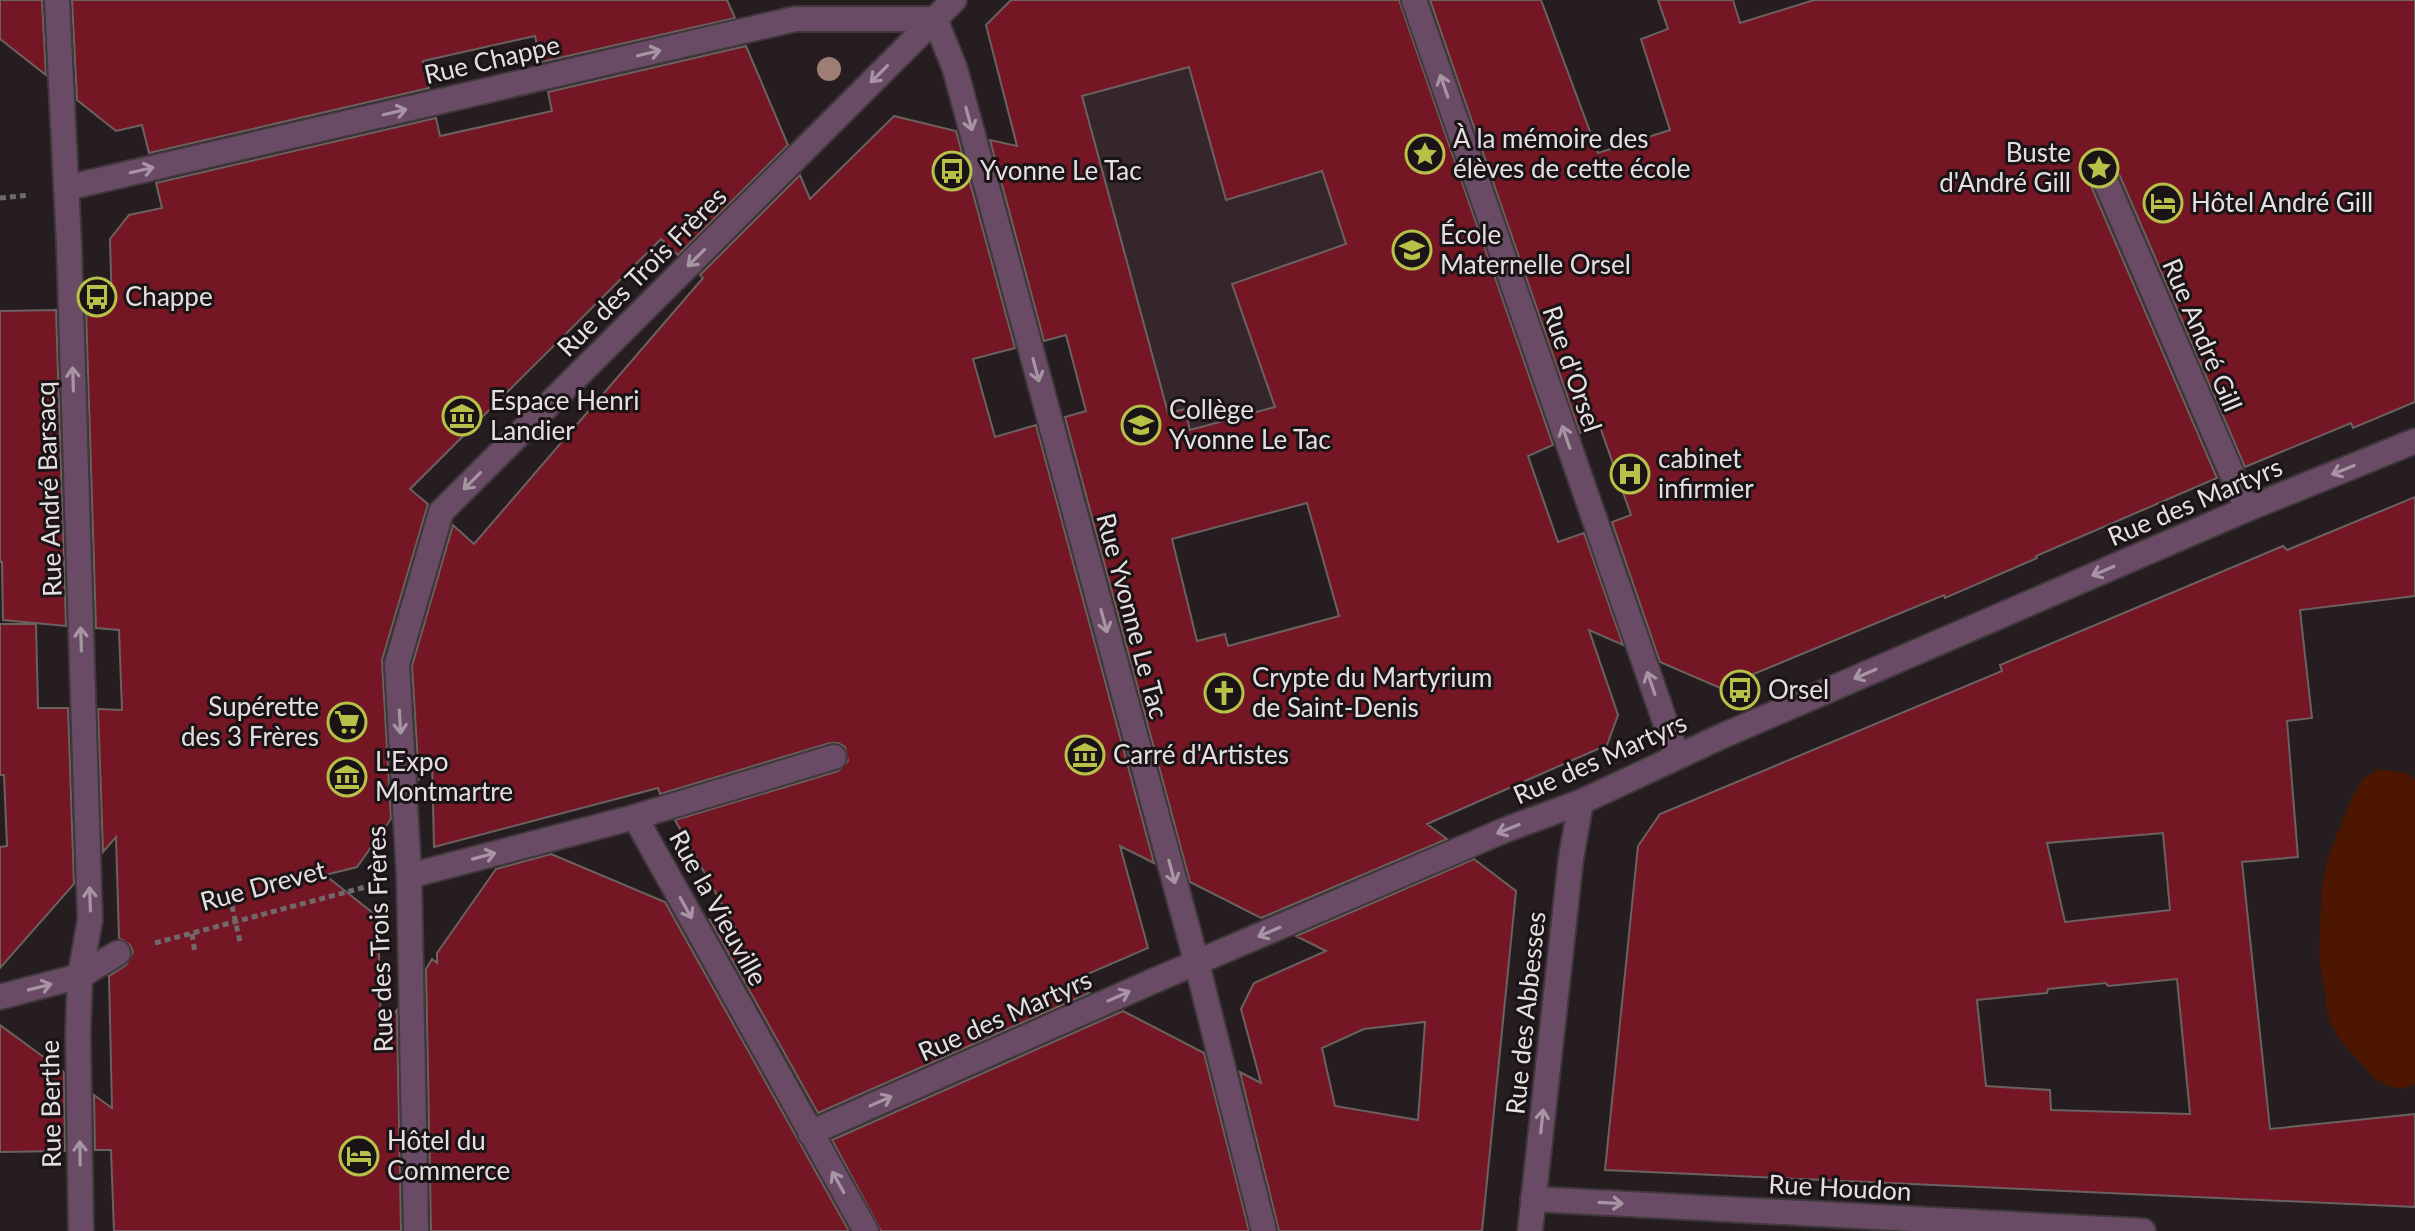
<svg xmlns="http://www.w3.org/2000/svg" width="2415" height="1231" font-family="Lato,sans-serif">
	<rect width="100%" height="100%" fill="#251d20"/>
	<path fill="#34262b" d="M1175 32 1198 98 1414 123 1503 381 1104 479 1000 80Z"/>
	<path fill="#4d1600" d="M2378 769 2406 773 2415 779V1084L2403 1089 2391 1087 2375 1079 2340 1040 2329 1021 2319 955 2322 886 2328 857 2351 799 2362 780Z"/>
	<path fill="#751624" stroke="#6b6161" stroke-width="2" fill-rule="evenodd" d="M0 0H42L46 75 0 39Z
		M72 0H727L735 18 541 62 535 36 423 61 429 88 149 153 142 125 116 131 77 100Z
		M1011 0H1399L1553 445 1528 456 1558 542 1584 533 1623 645 1589 630 1618 715 1607 745 1427 824 1447 839 1261 918 1190 882 1065 417 1086 411 1066 335 1044 341 990 140 1017 146 986 25ZM1189 67 1226 200 1322 171 1346 244 1232 284 1275 407 1190 430 1185 409 1168 413 1082 96ZM1307 503 1339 616 1228 646 1225 634 1197 641 1172 539Z
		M1430 0H1541L1598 153 1670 130 1641 39 1668 29 1658 0H1733L1740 23 1814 0H2415V402L2353 428 2351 423 2245 467 2120 176 2114 170 2101 168 2094 174 2092 188 2217 478 2036 556 2037 558 1945 598 1944 595 1720 688 1660 662 1612 522 1631 515 1599 424 1580 433Z
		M746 46 788 145 678 255 661 239 410 489 428 504 382 660 391 819 357 867 325 875 378 917 381 1031 397 1010 401 1231H114L111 1150H95L94 1095 112 1108 109 976 126 965 133 952 130 945 119 938 116 837 103 852 98 709 122 710 119 630 96 628 86 309H112L110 239 129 215 162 208 156 183 436 118 440 136 552 111 548 92Z
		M894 116 956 131 1015 348 973 359 995 437 1036 425 1154 863 1120 846 1148 948 1069 982 1089 993 818 1113 710 920 737 931 675 820 838 771 848 761 845 747 838 743H830L660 794 658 788 434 847 432 761 419 779 412 666 453 525 474 544 703 278 700 275 800 175 810 199Z
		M56 310 66 626 3 620 2 562H0V311Z
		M2415 497V596L2300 610 2312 718 2287 721 2298 857 2242 862 2270 1129 2415 1114V1207L1605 1170 1638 846 1660 814 2002 671 2000 665 2283 546 2287 550ZM2163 833 2170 910 2065 922 2047 843ZM2177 979 2190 1114 2051 1110 2050 1090 1986 1086 1977 1000 2047 993 2048 989 2106 983 2108 986Z
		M0 624H36L38 708H68L74 884 0 968V847L7 846 4 775H0Z
		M551 854 665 902 849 1231H431L426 969 432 959 437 963V953L496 869Z
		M1474 859 1516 891 1482 1231H1279L1240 1072 1261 1083 1241 1009 1254 983 1326 951 1296 936ZM1425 1022 1418 1120 1335 1106 1322 1048 1364 1029Z
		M1123 1011 1204 1053 1249 1231H881L832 1140Z
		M0 1025 64 1072 65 1151 0 1152Z"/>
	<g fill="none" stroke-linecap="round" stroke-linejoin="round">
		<defs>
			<path id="minor" d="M57 0 69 245 90 920 80 976 78 1033 81 1231
				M1414 0 1677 756
				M935 19 955 69 1197 964 1264 1231
				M2106 182 2247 509
				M66 188 795 19H935
				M635 817 834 757
				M409 876 635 817 866 1231
				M0 997 80 976 118 953
				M810 1133 1151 982 1505 830 1581 802 1720 737 2247 509 2415 441
				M1533 1199 2143 1231
				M416 1231 409 876 397 664 441 512 954 0
				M1530 1231 1571 858 1581 802"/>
		</defs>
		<use href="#minor" stroke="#40383b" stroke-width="28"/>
		<path stroke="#70696c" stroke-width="5" stroke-dasharray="6 4" stroke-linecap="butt" d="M0 198 30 195
			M232 906 240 942
			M192 934 195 953
			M155 943 373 885"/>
		<use href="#minor" stroke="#6a4b66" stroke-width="24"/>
	</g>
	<circle fill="#9d7d74" cx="829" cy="69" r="12"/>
	<defs><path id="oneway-shaft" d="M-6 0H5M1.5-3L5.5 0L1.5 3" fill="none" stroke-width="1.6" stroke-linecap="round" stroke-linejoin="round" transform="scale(2)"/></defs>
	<g stroke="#a895a4">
		<use href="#oneway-shaft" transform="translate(649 53) rotate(-13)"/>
		<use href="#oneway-shaft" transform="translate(879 74) rotate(135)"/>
		<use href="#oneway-shaft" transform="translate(1444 86) rotate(-109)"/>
		<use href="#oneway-shaft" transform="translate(395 112) rotate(-13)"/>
		<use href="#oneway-shaft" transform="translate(969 119) rotate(75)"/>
		<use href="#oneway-shaft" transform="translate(142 170) rotate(-13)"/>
		<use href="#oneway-shaft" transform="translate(696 258) rotate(135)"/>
		<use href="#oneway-shaft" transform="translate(1036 370) rotate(75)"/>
		<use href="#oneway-shaft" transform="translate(73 379) rotate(-92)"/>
		<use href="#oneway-shaft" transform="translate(1566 437) rotate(-109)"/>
		<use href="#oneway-shaft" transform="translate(2343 470) rotate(158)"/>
		<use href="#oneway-shaft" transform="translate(472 481) rotate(135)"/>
		<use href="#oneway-shaft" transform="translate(2103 571) rotate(157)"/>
		<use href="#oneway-shaft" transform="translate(1104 621) rotate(75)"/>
		<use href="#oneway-shaft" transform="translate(81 639) rotate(-92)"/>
		<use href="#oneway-shaft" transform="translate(1865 674) rotate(157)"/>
		<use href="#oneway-shaft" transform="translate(1651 683) rotate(-109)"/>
		<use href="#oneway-shaft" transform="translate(400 722) rotate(87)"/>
		<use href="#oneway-shaft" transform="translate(1508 829) rotate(158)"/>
		<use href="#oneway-shaft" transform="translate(484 856) rotate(-15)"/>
		<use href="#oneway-shaft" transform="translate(1172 872) rotate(75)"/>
		<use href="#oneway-shaft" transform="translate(90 899) rotate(-92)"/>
		<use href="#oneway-shaft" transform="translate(686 908) rotate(61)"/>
		<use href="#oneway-shaft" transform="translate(1269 932) rotate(157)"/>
		<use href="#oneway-shaft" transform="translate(40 987) rotate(-14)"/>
		<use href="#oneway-shaft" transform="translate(1119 996) rotate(-24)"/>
		<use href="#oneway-shaft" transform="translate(881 1101) rotate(-24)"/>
		<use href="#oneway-shaft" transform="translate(1542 1121) rotate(-84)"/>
		<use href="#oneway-shaft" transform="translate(80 1153) rotate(-91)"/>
		<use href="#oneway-shaft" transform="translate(838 1182) rotate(-119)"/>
		<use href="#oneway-shaft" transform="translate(1611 1203) rotate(3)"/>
	</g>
	<defs>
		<symbol id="sight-ring" viewBox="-11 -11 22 22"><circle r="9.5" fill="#1b1417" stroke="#b7c148" stroke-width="1.5"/><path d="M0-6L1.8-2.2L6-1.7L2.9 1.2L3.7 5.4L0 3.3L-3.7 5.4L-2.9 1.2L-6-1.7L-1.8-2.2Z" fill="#b7c148"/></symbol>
		<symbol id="bus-ring" viewBox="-11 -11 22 22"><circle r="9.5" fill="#1b1417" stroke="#b7c148" stroke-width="1.5"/><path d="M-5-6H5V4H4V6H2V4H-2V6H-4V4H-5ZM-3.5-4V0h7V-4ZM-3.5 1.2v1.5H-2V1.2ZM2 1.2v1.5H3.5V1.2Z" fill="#b7c148"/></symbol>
		<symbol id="hotel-ring" viewBox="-11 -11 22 22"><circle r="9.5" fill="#1b1417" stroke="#b7c148" stroke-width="1.5"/><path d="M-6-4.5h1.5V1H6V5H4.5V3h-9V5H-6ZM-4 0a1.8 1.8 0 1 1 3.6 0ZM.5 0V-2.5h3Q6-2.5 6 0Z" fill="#b7c148"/></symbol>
		<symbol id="school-ring" viewBox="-11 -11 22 22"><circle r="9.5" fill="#1b1417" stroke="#b7c148" stroke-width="1.5"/><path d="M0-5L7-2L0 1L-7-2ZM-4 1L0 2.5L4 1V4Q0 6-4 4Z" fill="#b7c148"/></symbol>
		<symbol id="museum-ring" viewBox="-11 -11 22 22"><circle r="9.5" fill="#1b1417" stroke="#b7c148" stroke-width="1.5"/><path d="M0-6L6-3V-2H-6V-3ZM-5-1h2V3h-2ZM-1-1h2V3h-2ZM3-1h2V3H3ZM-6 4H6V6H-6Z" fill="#b7c148"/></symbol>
		<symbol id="hospital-ring" viewBox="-11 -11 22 22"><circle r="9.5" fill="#1b1417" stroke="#b7c148" stroke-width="1.5"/><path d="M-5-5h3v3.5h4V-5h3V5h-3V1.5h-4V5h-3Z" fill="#b7c148"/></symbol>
		<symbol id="church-ring" viewBox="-11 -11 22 22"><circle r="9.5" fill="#1b1417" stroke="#b7c148" stroke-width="1.5"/><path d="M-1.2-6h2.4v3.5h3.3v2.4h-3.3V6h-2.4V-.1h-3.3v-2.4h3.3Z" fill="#b7c148"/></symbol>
		<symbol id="supermarket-ring" viewBox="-11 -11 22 22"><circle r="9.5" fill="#1b1417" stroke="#b7c148" stroke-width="1.5"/><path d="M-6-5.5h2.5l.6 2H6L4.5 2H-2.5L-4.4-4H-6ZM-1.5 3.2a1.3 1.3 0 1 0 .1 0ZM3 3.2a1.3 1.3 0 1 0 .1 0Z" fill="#b7c148"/></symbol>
	</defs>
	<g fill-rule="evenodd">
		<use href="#sight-ring" x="1403" y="132" width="44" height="44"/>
		<use href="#sight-ring" x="2077" y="146" width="44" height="44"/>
		<use href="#bus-ring" x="930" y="149" width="44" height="44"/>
		<use href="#hotel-ring" x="2141" y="181" width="44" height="44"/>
		<use href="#school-ring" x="1390" y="228" width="44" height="44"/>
		<use href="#bus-ring" x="75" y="275" width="44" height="44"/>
		<use href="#museum-ring" x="440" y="394" width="44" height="44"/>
		<use href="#school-ring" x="1119" y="403" width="44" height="44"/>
		<use href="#hospital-ring" x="1608" y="452" width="44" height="44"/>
		<use href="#bus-ring" x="1718" y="668" width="44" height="44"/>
		<use href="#church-ring" x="1202" y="671" width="44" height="44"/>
		<use href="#supermarket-ring" x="325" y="700" width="44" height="44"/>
		<use href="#museum-ring" x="1063" y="733" width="44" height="44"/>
		<use href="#museum-ring" x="325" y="755" width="44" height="44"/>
		<use href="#hotel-ring" x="337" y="1134" width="44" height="44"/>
	</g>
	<g text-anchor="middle" stroke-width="6" stroke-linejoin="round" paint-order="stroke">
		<g font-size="26" fill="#e5dfe1" stroke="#1b1417">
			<text transform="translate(492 60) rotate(-13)" y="9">Rue Chappe</text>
			<text transform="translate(642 272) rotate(-45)" y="9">Rue des Trois Frères</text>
			<text transform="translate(2202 335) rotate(67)" y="9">Rue André Gill</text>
			<text transform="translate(1572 369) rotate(71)" y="9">Rue d'Orsel</text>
			<text transform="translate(49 489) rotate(-92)" y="9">Rue André Barsacq</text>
			<text transform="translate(2195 502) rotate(-23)" y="9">Rue des Martyrs</text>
			<text transform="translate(1132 616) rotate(75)" y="9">Rue Yvonne Le Tac</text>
			<text transform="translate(1600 759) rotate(-24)" y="9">Rue des Martyrs</text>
			<text transform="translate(263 886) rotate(-15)" y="9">Rue Drevet</text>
			<text transform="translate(718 908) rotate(61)" y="9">Rue la Vieuville</text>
			<text transform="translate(380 939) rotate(-92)" y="9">Rue des Trois Frères</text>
			<text transform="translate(1526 1013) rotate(-84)" y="9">Rue des Abbesses</text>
			<text transform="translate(1005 1016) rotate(-24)" y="9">Rue des Martyrs</text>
			<text transform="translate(51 1104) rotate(-91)" y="9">Rue Berthe</text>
			<text transform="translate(1840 1188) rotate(3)" y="9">Rue Houdon</text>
		</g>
		<g font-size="26" fill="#e5dfe1" stroke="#1b1417" text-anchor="start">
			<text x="1453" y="148">À la mémoire des<tspan x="1453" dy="30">élèves de cette école</tspan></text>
			<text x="2071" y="162" text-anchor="end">Buste<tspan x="2071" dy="30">d'André Gill</tspan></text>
			<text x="980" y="180">Yvonne Le Tac</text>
			<text x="2191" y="212">Hôtel André Gill</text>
			<text x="1440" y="244">École<tspan x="1440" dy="30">Maternelle Orsel</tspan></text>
			<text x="125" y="306">Chappe</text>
			<text x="490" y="410">Espace Henri<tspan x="490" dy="30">Landier</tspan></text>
			<text x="1169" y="419">Collège<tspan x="1169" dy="30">Yvonne Le Tac</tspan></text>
			<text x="1658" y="468">cabinet<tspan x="1658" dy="30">infirmier</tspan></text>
			<text x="1252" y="687">Crypte du Martyrium<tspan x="1252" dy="30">de Saint-Denis</tspan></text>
			<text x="1768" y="699">Orsel</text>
			<text x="319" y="716" text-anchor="end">Supérette<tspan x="319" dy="30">des 3 Frères</tspan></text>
			<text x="1113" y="764">Carré d'Artistes</text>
			<text x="375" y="771">L'Expo<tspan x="375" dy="30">Montmartre</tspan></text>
			<text x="387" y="1150">Hôtel du<tspan x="387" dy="30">Commerce</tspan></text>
		</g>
	</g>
</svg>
